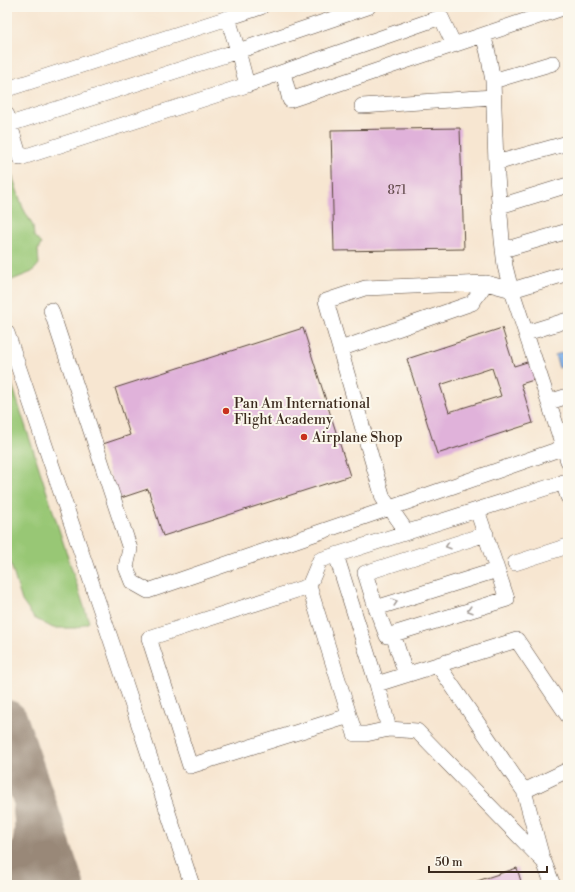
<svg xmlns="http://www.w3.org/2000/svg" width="575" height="892" font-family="'Libre Bodoni',serif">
	<rect width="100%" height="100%" fill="#fbf7ec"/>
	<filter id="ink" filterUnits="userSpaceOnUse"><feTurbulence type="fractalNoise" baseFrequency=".025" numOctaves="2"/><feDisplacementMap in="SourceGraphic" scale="8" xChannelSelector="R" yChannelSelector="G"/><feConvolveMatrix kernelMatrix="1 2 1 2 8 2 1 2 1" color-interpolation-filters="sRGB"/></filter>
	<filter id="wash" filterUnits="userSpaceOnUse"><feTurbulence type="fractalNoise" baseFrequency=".012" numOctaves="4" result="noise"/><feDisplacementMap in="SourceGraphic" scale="16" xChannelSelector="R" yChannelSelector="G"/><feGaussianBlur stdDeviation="0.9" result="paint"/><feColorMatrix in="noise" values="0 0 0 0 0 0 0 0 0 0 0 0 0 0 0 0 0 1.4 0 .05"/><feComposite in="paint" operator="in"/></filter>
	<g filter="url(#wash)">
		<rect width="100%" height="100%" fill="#f7e6d1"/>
		<path fill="#98c775" stroke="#6a784a" d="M7 160 23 208 33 226 34 236 41 244 38 250 39 264 32 272 7 282Z
			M7 369 89 622 76 628H53L34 618 22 601 7 552Z"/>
		<path fill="#7eb0ea" stroke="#5c6d84" d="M568 351V365L559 368 555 355Z"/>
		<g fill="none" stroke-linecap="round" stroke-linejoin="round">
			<path stroke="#998878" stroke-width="42" d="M7 721 63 885
				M16 885C31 864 38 837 34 811"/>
		</g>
		<g id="blocks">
			<path fill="#e0b2da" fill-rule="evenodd" d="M460 128 464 249 334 251 331 130Z
				M303 328 350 476 163 536 148 489 118 499 100 445 130 435 115 388Z
				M502 328 514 366 537 359 543 377 521 384 533 423 437 454 407 359ZM492 368 501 396 449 412 440 385Z
				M517 868 522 885H465Z"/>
		</g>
	</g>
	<g filter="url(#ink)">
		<use href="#blocks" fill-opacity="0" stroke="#574639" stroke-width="1"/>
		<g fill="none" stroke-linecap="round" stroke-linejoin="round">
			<defs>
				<path id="minor" d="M483 35 488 53 493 81 496 163 502 240 505 266 509 282 568 461
					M454 45 441 17 283 72 290 100 560 9 562 7
					M283 72 247 85 238 51 368 7
					M493 81 553 63
					M7 89 228 18
					M362 106 493 97
					M7 115 20 158 247 85
					M10 124 238 51 228 18 261 7
					M496 163 568 143
					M500 206 568 185
					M503 250 568 231
					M51 310 130 549 126 567 132 582 148 591 390 508 568 446
					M7 333 113 646 192 885
					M526 333 568 320
					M340 349 472 303 486 283
					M549 402 568 396
					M563 482 568 497
					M407 532 383 498 326 301 365 288 486 283 512 290 568 273
					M486 534 365 573 376 608 497 570
					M336 555 377 684 389 729 366 734H355L309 586 320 560 568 481
					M515 563 568 546
					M309 586 149 638 190 766 349 716
					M376 608 387 636 507 599 477 510
					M393 634 406 675
					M438 665 524 791
					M377 684 517 640 568 716
					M389 729 417 731 544 862 553 885
					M543 861 524 791 568 770"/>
			</defs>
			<use href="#minor" stroke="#574639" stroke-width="16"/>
			<use href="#minor" stroke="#fff" stroke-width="15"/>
		</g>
		<defs><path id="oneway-chevron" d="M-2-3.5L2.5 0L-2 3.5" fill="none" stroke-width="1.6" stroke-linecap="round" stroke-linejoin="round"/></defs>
		<g stroke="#a79f9a">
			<use href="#oneway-chevron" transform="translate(448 546) rotate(162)"/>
			<use href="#oneway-chevron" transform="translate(395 602) rotate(-17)"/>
			<use href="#oneway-chevron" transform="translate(470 610) rotate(163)"/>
		</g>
	</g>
	<g fill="#c8321e" stroke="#fbf7ec" stroke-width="1.5">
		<circle cx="226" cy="411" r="4"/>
		<circle cx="304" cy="437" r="4"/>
	</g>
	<g text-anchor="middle" stroke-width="4" stroke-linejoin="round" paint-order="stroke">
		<g font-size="12" fill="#644c4d">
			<text x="397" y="194">871</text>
		</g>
		<g font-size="14" fill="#3b2a1e" stroke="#fbf7ec" text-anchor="start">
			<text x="234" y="408">Pan Am International<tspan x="234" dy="16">Flight Academy</tspan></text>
			<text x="312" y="442">Airplane Shop</text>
		</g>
	</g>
	<rect width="575" height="892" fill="none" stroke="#fbf7ec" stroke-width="24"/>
	<path d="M429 866v6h118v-6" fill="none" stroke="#3b2a1e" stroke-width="2"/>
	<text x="435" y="866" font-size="12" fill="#3b2a1e" stroke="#fbf7ec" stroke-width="3" paint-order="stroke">50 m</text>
</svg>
